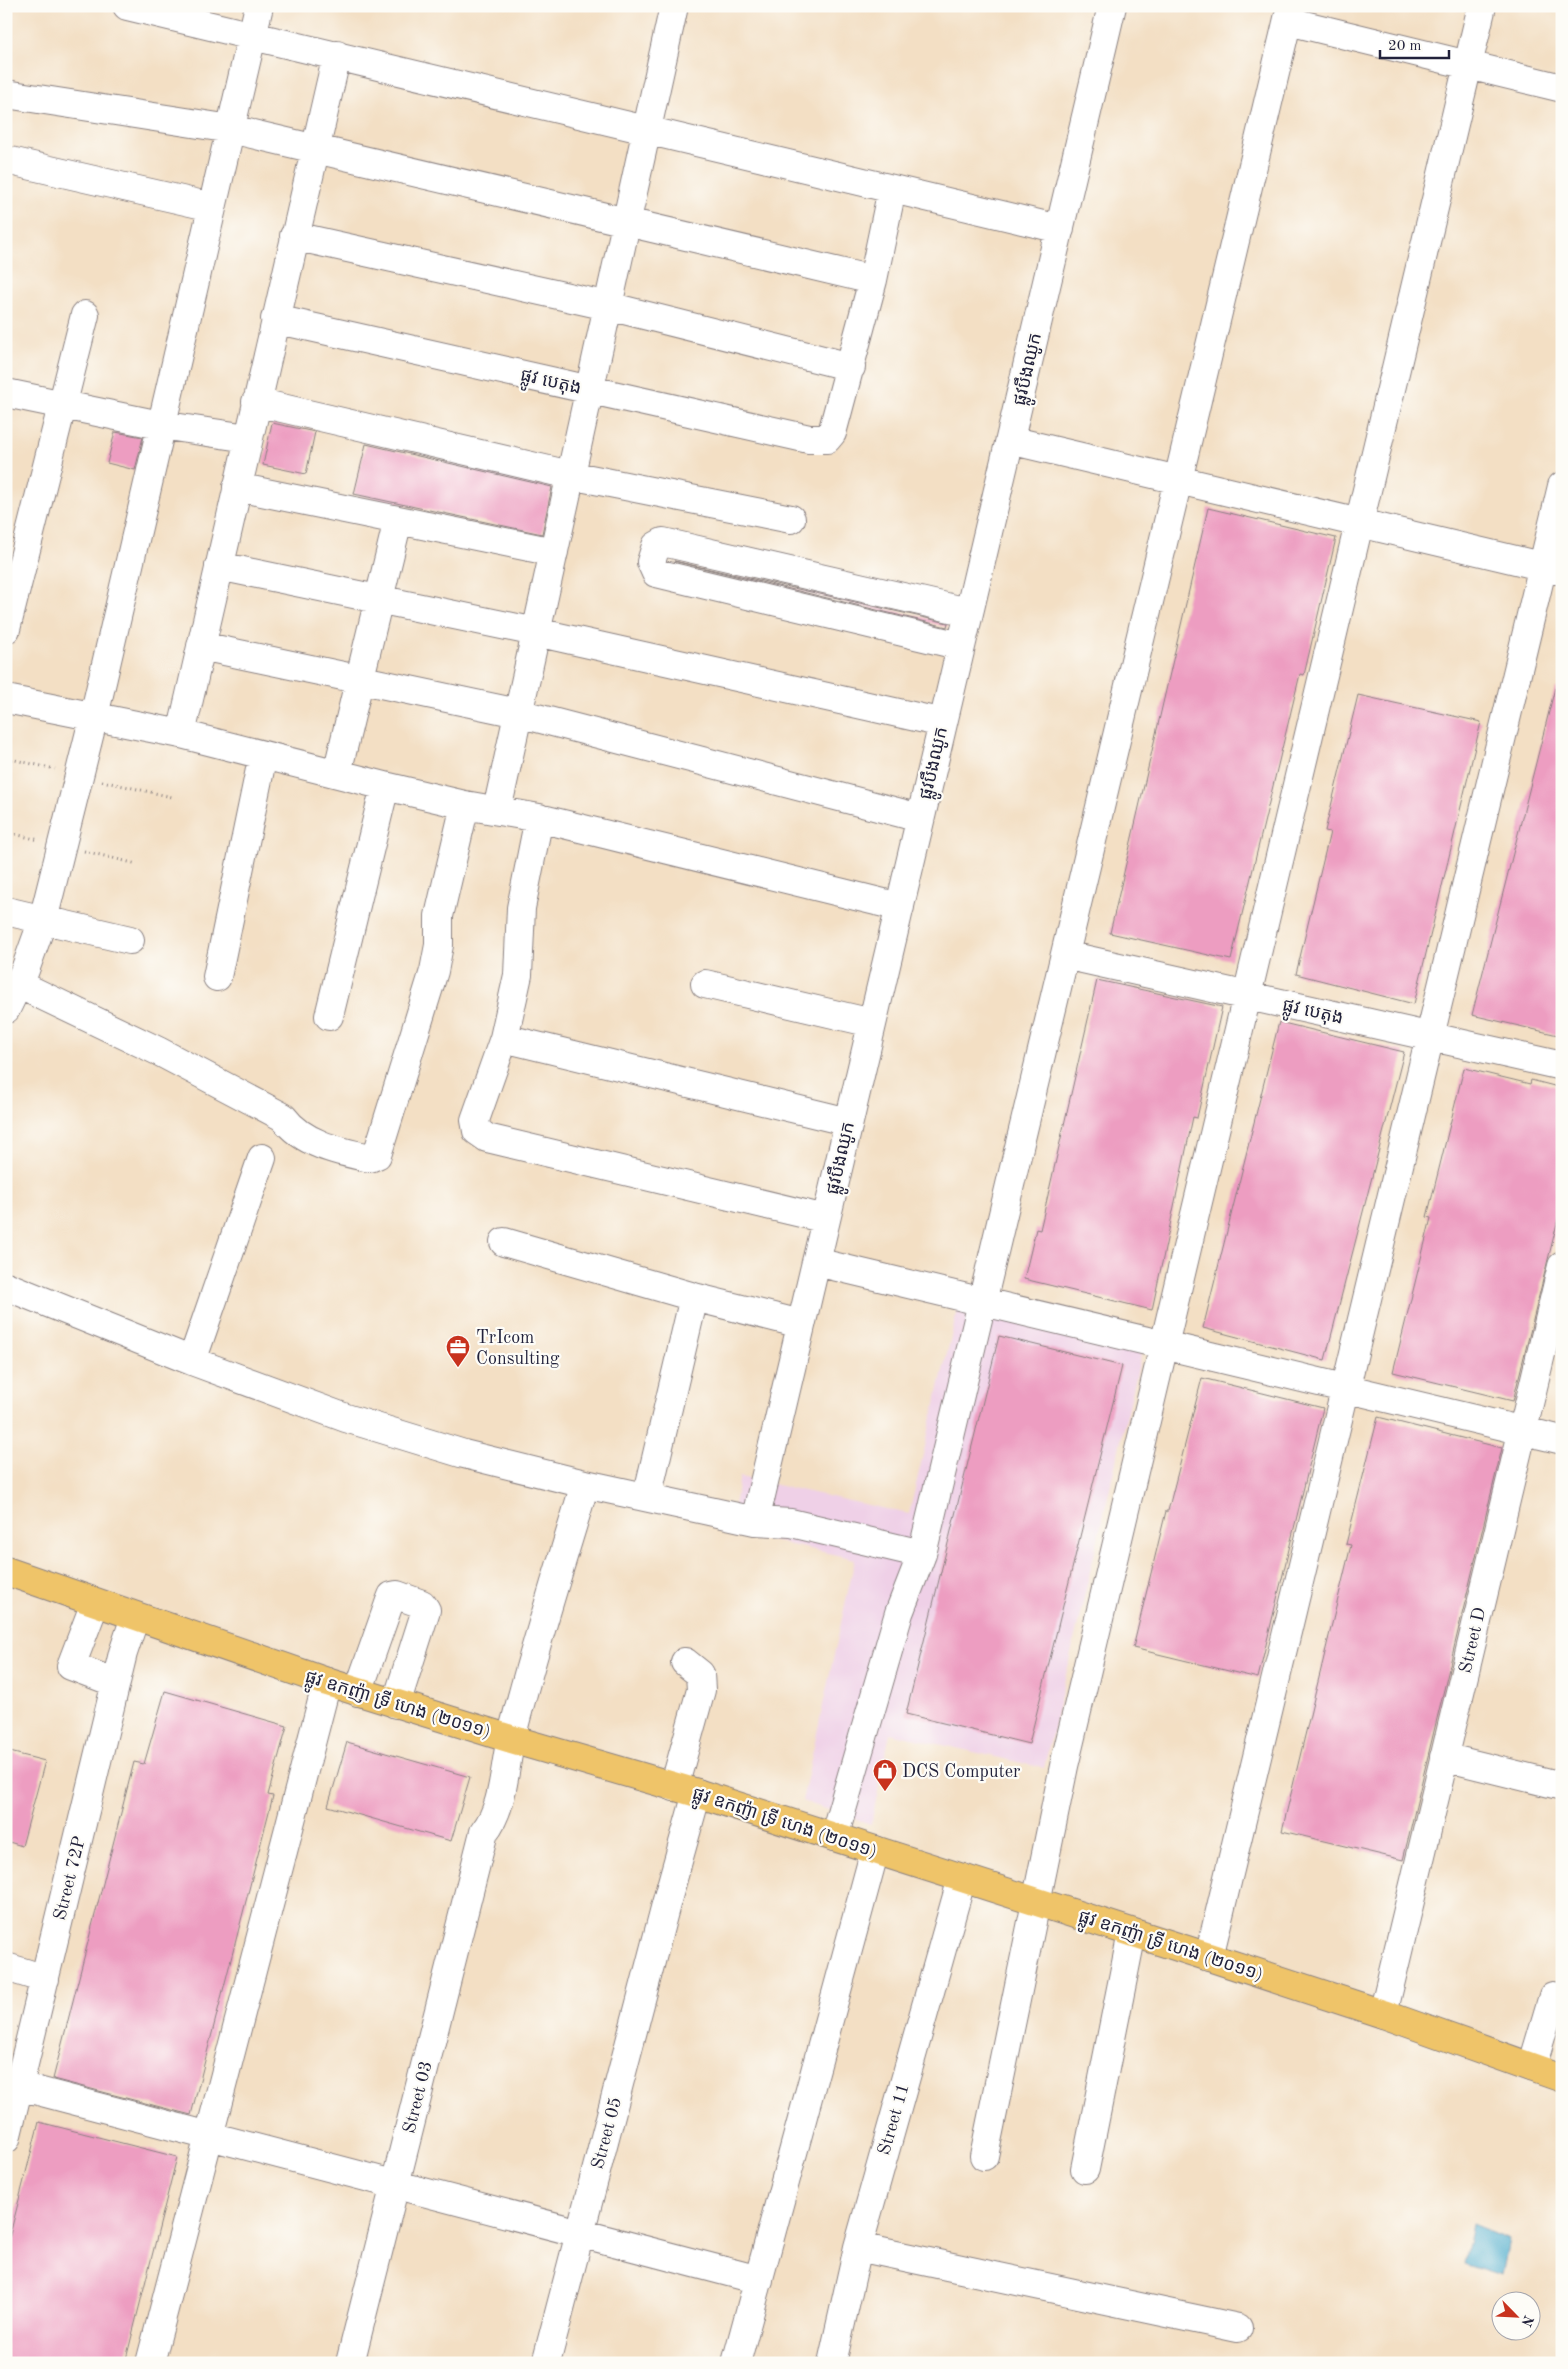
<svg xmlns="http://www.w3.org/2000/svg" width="1568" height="2369" font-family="'Old Standard TT','Noto Sans Khmer',serif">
	<rect width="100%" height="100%" fill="#fdfcf7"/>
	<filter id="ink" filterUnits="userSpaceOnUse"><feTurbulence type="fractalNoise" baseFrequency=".02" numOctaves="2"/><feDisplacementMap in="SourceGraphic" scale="10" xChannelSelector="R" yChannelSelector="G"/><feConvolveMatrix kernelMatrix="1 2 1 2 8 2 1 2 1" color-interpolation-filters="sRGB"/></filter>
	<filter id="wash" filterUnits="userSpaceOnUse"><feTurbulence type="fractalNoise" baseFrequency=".0096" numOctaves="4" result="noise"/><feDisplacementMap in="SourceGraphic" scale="20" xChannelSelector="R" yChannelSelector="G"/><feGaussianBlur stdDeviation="1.12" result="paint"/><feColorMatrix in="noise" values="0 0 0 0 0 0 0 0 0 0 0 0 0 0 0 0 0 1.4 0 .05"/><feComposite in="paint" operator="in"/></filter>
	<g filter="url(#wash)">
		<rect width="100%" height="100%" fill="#f3dfc4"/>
		<path fill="#efd0e7" d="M963 1286 1147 1330 1044 1768 890 1733 871 1824 802 1801 855 1559 728 1531 740 1477 909 1514Z"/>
		<path fill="#4daccc" stroke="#386784" d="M1472 2224 1509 2239 1502 2276 1464 2264Z"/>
		<g id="blocks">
			<path fill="#ed9dc1" d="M272 423 315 432 306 474 263 465Z
				M115 432 143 437 135 470 107 463Z
				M366 444 552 487 542 534 354 494Z
				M1208 508 1336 538 1304 675 1300 674 1231 960 1110 933Z
				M674 561 948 623 947 627Z
				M1555 688 1562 689V1036L1472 1015Z
				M1358 695 1481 722 1414 1004 1296 974 1330 832 1325 831Z
				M1097 980 1222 1007 1197 1118 1193 1117 1152 1310 1024 1279 1036 1229 1040 1230Z
				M1279 1022 1404 1052 1325 1360 1203 1328Z
				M1464 1068 1530 1084 1531 1080 1562 1088V1203L1513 1401 1393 1372 1431 1218 1427 1217Z
				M999 1336 1122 1366 1029 1744 906 1714Z
				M1202 1378 1323 1408 1258 1678 1133 1648 1166 1511H1168Z
				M1378 1417 1502 1448 1403 1860 1282 1831 1351 1545 1346 1544Z
				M165 1691 287 1726 268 1795 273 1796 191 2115 53 2079 134 1762 144 1764Z
				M347 1742 470 1777 451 1841 328 1806Z
				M6 1751 45 1761 22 1846 6 1841Z
				M39 2122 177 2157 125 2363H6V2250Z"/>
		</g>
	</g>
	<g filter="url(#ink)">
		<use href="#blocks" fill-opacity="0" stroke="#8a8080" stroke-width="1"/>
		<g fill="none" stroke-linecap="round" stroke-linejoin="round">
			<defs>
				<path id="minor" d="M127 6 1060 229
					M1288 21 1562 88
					M6 94 231 129 873 280
					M6 160 212 207
					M294 236 608 306 851 367
					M275 319 809 439H827L832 433 873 280 892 189
					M6 393 160 425 248 438
					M256 402 570 475 791 519
					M1010 440 1562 571
					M237 487 554 552
					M219 566 536 632 943 723
					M6 629 85 315
					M201 646 518 713 920 818
					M961 646 656 573 651 562 656 546 663 542 968 612
					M6 699 181 734 385 786 465 805 539 818 900 907
					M181 734 337 55
					M337 773 398 520
					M497 810 674 6
					M539 818 521 908 518 975 504 1038 475 1120 477 1131 487 1138 826 1219
					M6 911 130 940
					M1065 955 1562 1066
					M217 977 263 755
					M18 984 158 1051 283 1117C303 1144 337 1151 370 1158L377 1155 434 971 439 945V916L465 805
					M705 984 872 1023
					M6 1009 25 970 43 920 94 716 259 6
					M329 1016 385 786
					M504 1038 849 1122
					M504 1242 694 1297 801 1324
					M816 1262 1562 1440
					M6 1286 192 1361 346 1418 464 1454 585 1484 755 1521 791 1523 922 1554
					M192 1361 262 1158
					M647 1497 694 1297
					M755 1521 1112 6
					M95 1603 71 1666 116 1683
					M358 1692 390 1601 392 1596 397 1595 422 1604 426 1610 396 1704
					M1444 1757 1562 1786
					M674 1787 701 1690 700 1674 685 1662
					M834 1837 899 1613 922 1554 1291 6
					M1209 1957 1562 486
					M6 1967 45 1979
					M1383 2014 1562 1266
					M1532 2067 1553 1996
					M19 2086 759 2280
					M6 2139 123 1653 135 1617
					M984 2156 1064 1766 1482 6
					M1085 2169 1132 1933
					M858 2247 1238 2328
					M150 2363 327 1682
					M350 2363 484 1832C504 1808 504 1768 511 1739 532 1653 560 1568 585 1484
					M546 2363 666 1904 697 1793
					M736 2363 875 1850
					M832 2363 858 2247 962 1878"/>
				<path id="major" d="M6 1571 327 1682 511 1739 697 1793 1209 1957 1383 2014 1562 2078"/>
			</defs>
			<use href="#minor" stroke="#8a8080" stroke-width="30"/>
			<use href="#major" stroke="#8a8080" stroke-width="30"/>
			<path stroke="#8a8080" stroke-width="3" stroke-dasharray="1 4" stroke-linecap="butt" d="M6 758 55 769
				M102 781 172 797
				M6 832 39 840
				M84 851 137 864"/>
			<use href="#minor" stroke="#fff" stroke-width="28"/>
			<use href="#major" stroke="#efc469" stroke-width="28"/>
		</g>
	</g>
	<defs>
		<symbol id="office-pin" viewBox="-11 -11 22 30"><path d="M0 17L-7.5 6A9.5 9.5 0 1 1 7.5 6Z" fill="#c8321e" stroke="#fdfcf7"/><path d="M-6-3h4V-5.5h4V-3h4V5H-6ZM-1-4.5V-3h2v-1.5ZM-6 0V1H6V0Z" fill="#fff"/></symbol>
		<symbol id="shop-pin" viewBox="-11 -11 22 30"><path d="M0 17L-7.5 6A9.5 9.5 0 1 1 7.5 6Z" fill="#c8321e" stroke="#fdfcf7"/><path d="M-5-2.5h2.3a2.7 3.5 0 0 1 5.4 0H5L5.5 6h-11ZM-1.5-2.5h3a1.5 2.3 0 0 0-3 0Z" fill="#fff"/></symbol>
	</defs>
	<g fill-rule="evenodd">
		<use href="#office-pin" x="444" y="1333" width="28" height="38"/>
		<use href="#shop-pin" x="871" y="1757" width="28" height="38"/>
	</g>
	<g text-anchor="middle" stroke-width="4.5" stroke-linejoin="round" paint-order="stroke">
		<g font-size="18" fill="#22223b" stroke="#fdfcf7">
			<text transform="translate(1027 369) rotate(-77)" y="6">ផ្លូវបឹងឈូក</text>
			<text transform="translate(551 381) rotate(13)" y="6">ផ្លូវ បេតុង</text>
			<text transform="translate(933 763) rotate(-77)" y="6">ផ្លូវបឹងឈូក</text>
			<text transform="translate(1313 1011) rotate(13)" y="6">ផ្លូវ បេតុង</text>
			<text transform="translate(840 1158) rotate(-77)" y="6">ផ្លូវបឹងឈូក</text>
			<text transform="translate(1472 1640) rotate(-77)" y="6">Street D</text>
			<text transform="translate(398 1704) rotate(17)" y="6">ផ្លូវ ឧកញ៉ា ទ្រី ហេង (២០១១)</text>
			<text transform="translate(785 1822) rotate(18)" y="6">ផ្លូវ ឧកញ៉ា ទ្រី ហេង (២០១១)</text>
			<text transform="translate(69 1878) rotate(-76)" y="6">Street 72P</text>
			<text transform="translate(1171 1945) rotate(18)" y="6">ផ្លូវ ឧកញ៉ា ទ្រី ហេង (២០១១)</text>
			<text transform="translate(417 2097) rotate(-76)" y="6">Street 03</text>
			<text transform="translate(893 2119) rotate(-74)" y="6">Street 11</text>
			<text transform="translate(606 2133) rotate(-75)" y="6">Street 05</text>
		</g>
		<g font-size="18" fill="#22223b" stroke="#fdfcf7" text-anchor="start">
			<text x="476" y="1343">TrIcom<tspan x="476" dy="21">Consulting</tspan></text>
			<text x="902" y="1777">DCS Computer</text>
		</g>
	</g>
	<rect width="1568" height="2369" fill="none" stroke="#fdfcf7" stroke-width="25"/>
	<g transform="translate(1516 2316) rotate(114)"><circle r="24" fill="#fdfcf7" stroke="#a5a5ac"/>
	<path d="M0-4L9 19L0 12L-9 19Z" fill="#c8321e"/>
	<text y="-8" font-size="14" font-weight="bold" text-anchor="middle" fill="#22223b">N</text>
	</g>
	<path d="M1380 50v8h69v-8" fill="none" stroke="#22223b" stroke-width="2.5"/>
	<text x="1388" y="50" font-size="15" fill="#22223b" stroke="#fdfcf7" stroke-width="4" paint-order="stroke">20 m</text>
</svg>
